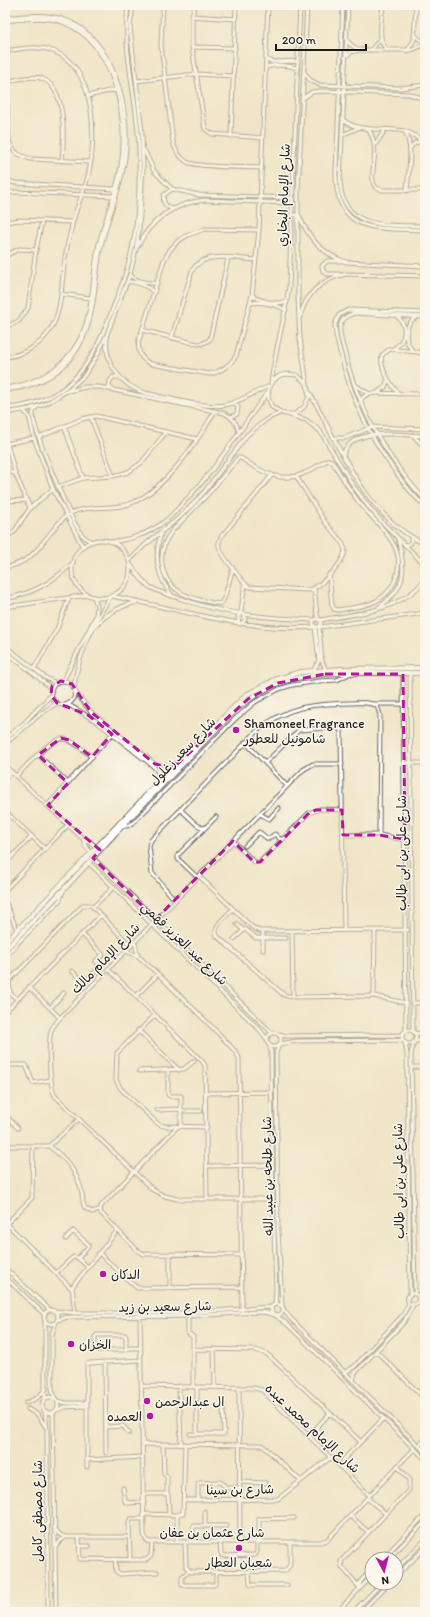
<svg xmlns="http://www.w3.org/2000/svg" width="430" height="1617" font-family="Itim,'Playpen Sans Arabic',sans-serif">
	<rect width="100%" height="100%" fill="#fbf7ec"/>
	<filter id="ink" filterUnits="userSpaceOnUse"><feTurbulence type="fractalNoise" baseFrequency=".025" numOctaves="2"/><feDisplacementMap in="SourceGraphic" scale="8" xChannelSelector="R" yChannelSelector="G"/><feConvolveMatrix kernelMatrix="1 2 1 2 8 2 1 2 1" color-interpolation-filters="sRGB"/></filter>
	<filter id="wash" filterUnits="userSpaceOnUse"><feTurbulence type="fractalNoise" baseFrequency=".012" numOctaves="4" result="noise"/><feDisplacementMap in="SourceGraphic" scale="16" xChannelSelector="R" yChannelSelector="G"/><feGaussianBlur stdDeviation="0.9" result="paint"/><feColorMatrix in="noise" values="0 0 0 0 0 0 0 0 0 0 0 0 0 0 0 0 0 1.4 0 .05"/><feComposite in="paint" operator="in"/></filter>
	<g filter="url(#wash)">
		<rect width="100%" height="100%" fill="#f0e5c8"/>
	</g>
	<g filter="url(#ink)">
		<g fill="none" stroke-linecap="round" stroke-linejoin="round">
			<defs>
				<path id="minor" d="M163 5 161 45 173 142C175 150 179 157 187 162 199 168 246 167 262 168
					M195 5 192 16V47L205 129 212 134 263 138
					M343 5 336 172C335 235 377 228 425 230
					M348 5 340 181C342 231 389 225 425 226
					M383 5C382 18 376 42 388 50
					M192 16 236 19
					M5 18C25 16 45 13 65 20 115 39 131 111 125 158 121 188 108 216 101 246 93 283 97 324 73 355 57 377 31 388 5 390
					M5 21C25 19 46 15 65 23 115 44 129 118 121 166 117 192 105 218 99 244 91 277 95 315 77 344 62 370 34 385 5 388
					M414 35 425 43
					M346 39 351 45 359 50
					M192 47 235 48
					M7 50V110L9 141 12 148 18 154 30 159 91 162
					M371 50 381 38
					M5 51C21 49 38 45 53 51 95 67 97 135 89 172 85 192 74 210 71 230 68 242 65 254 64 266 61 287 62 312 50 330 40 346 23 355 5 357
					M407 51 414 40 416 5
					M345 57 351 52 359 50H412L425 44
					M266 59 273 62 297 61
					M266 67C275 64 288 65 297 68
					M304 72 310 80 320 85 400 88 425 85
					M7 81C18 80 31 75 41 78 67 87 64 139 62 161
					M136 81 196 74 234 76
					M88 96 117 89
					M302 99 312 92 321 91 409 94 425 99
					M343 120C360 133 383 127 404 131 411 133 419 138 425 144
					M368 129C383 150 367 173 375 187L382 190H425
					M405 131C414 148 408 172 407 191
					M342 135 358 128
					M231 136 236 5
					M375 145 385 130
					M410 148 415 143 422 141
					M144 150 154 171 172 189 199 195 292 198
					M5 180 15 183 115 189
					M172 189 164 195C162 202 165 207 173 209
					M5 193 15 192 113 196
					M292 215H299C308 238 322 254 346 262L425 266
					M5 222 20 220 72 222
					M259 230 252 295 236 356C229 367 221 372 209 374L151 364C140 359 137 351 139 340L164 260 170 250 178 241 188 235 205 229 259 230 268 5
					M138 246C151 219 174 204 204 200L292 203
					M5 256 19 249 36 250
					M130 274C133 281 149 284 157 283
					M339 274H327L323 271 322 266 327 261H340
					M127 282C135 281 149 286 154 293
					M61 294 90 298
					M252 295C259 302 278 304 287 302
					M251 303C260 301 278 305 286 310
					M425 313 348 310 339 315 335 324C335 334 338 345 341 355 351 398 369 436 395 471 404 484 413 496 425 506
					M300 317C306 293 322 279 346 274L425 276
					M425 317 354 313C332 320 341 337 345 354 356 399 375 437 403 474 410 483 417 492 425 499
					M5 327 19 321 28 308 36 250 42 221
					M142 330 197 344C203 344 206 343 210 339L228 259
					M172 337 192 271C203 250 235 259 256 260
					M107 338C104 364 121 385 145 393 165 397 205 409 225 405 241 402 255 391 270 386
					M393 349C406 342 408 325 397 316
					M413 351C403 341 404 323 417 317
					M271 383C275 350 285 319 289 286L300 5
					M306 383 297 375 285 374 279 376 274 380 269 388 268 397 272 407 284 414H295L304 407 309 397 300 339 298 298V191L307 5
					M355 385 368 393 420 394 425 392
					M112 390 109 386 110 381 113 377H118
					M68 391 85 387H99L224 413C233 417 237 423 239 432
					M310 393C341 448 364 516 425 544
					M377 393 385 387 388 379
					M399 394C391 385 379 368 382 355L390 349 425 353
					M360 403 363 397 368 394
					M5 408C30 407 55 398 73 380 89 364 99 344 107 323 117 299 127 274 132 249 139 217 140 182 139 149 138 101 122 53 128 5
					M36 408C34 410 33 411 33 413 32 429 71 521 82 535 85 538 88 540 92 542
					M23 410 29 416 34 438 53 489 83 547
					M5 413 29 409 45 404 67 391 84 376 97 356 107 334 130 274 136 249 139 229 143 169 142 133 130 27 133 5
					M290 415 306 420 320 431 354 487 368 506 382 522 425 565
					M91 417 113 476
					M231 417 237 414 238 407 234 403
					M64 426 83 478
					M413 435 425 448
					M39 437 82 419 96 416 197 439
					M333 438H345L372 427 425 429
					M5 444 34 438
					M7 444 15 473 30 508
					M343 455C351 426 402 435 425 436
					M5 472 15 473
					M272 475 221 537C220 540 218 542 219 546 220 553 243 583 249 587L309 590C321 587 345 562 345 549L341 541 325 522 296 476
					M58 487 83 478 113 476 128 472 141 463 166 432
					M5 501 27 500
					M161 534C153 558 158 577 172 596
					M5 537 14 532 30 508 53 489
					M72 569a29 29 0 1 1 58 0a29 29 0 1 1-58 0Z
					M113 542C127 539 140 537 153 529 165 523 174 513 183 503 216 470 240 429 268 392
					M406 545 411 543V538
					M129 561 146 544 180 517 193 504 205 491 247 435 267 419 280 413
					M130 564C136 572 141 581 150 587 160 593 171 596 182 599 226 615 268 618 315 620
					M5 568C33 561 36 550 53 530 57 525 61 520 66 516 82 505 103 509 121 506 159 500 197 442 215 411
					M233 568 224 599 221 603C215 605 207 601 200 600 193 598 186 596 180 592 157 577 157 549 173 530L209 493 238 458H241C261 472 282 485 307 472 314 469 321 463 328 460L332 461C341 475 349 490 359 502 369 515 382 526 391 540 406 562 397 591 374 602 363 607 349 608 338 610L334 609 332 605 329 574
					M314 588 317 615 319 620
					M112 596C179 609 246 632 315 627
					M5 599C34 593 51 583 73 563
					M5 607 88 595
					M379 607C407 588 406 569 398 539
					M313 623a4 4 0 1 1 8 0a4 4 0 1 1-8 0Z
					M320 620C357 614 400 611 425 580
					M239 624 238 617 241 611 245 584
					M241 624 245 620 244 614
					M96 625C108 613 122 605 138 602
					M319 627 322 661 326 670
					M320 627 425 613
					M5 646 46 678 56 683
					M5 651 44 682 51 689
					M34 669 57 629 69 598
					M313 671 319 661 315 627
					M403 674 406 1031
					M410 674 413 1032
					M51 693a12 12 0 1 1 24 0a12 12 0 1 1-24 0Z
					M63 681 96 616 97 606 94 597
					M74 689C76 659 95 621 111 596
					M75 691 91 712 155 764 164 768H173
					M67 704 96 721 153 766 158 772 161 780
					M374 704H404
					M5 739 24 723 51 695
					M245 742 287 786
					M5 744 39 715 57 703
					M38 755 68 783
					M265 763 299 730 337 727 341 731 344 931
					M405 763H425
					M5 766 83 839 89 841 96 847
					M16 776C26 767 52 736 65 739 75 741 84 751 92 757
					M5 778 12 772
					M48 805 112 734
					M180 809 197 825 204 828
					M5 811 45 849
					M260 814 269 819 279 808
					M122 826H127L134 822 235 719 255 702 279 689 292 685 320 681 337 680 349 674
					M343 835H379L411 841
					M83 839 85 845 91 853
					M233 841 254 862H260L309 813 320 809 342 810
					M245 846 259 832 268 839 275 834 282 841
					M93 858 272 1033
					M88 862 259 1029 267 1039
					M5 864 32 836
					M199 876 252 927 259 931 408 930
					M197 877 178 859V855L216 817
					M5 890 68 825
					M175 900 152 873 149 846 151 840 257 731C286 706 313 704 350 703 359 703 369 701 377 706L380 715 379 835
					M5 901 17 930
					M93 907 114 887
					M233 909C227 916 212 925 217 936L284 995 293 997 374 996 406 1003
					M237 924 243 930
					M263 932V950
					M292 932 293 997
					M234 939 245 929 256 938H286
					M135 943 138 956
					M126 951 138 956 158 974 219 1034 235 1051 239 1058 242 1310
					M5 956 60 900 63 891
					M108 969 201 1060 205 1065 207 1199
					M72 971 84 982 100 967 96 961 103 955 82 934
					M29 987 60 1018
					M136 996 158 974
					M374 996 375 931
					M17 999 10 993 9 981 83 905H90L93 907 131 946
					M412 1003H425
					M50 1008 64 993
					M5 1012 101 915
					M155 1015 117 1053 116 1080 121 1089 158 1124 164 1126 207 1127
					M138 1030 179 1070
					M402 1037a7 7 0 1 1 14 0a7 7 0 1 1-14 0Z
					M267 1040a7 7 0 1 1 14 0a7 7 0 1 1-14 0Z
					M415 1033 425 1034
					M279 1034 286 1036 403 1035
					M415 1041H425
					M405 1042 407 1054 410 1295
					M414 1042 411 1054 415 1294
					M269 1044 271 1052 273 1199 276 1290 275 1304
					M280 1044 297 1041 403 1040
					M279 1045 276 1053 278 1231 282 1306
					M5 1065H26L33 1083 51 1080
					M411 1067H425
					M168 1070V1095L170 1096H181V1126
					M139 1071 184 1069 194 1061
					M206 1093 272 1092
					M157 1110 181 1109
					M181 1111H201
					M5 1115 18 1128
					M178 1126 101 1206 100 1212 137 1250 144 1254 242 1255
					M5 1143 11 1146H49L79 1119
					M49 1146C64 1157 77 1171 81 1189 83 1196 82 1203 85 1208L92 1212 99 1210
					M207 1166 272 1165
					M273 1199H177L165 1196 153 1190 55 1096C49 1085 48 1043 51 1031 53 1025 57 1022 60 1018L303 770 313 764H342
					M5 1222 72 1289
					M6 1224 32 1198 33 1147
					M66 1239 73 1231 88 1244V1247L78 1258
					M99 1253 137 1288 242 1287
					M170 1255V1288
					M5 1268 50 1310
					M56 1273 73 1257 78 1258 88 1267
					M5 1277 45 1315
					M407.5 1299a5.5 5.5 0 1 1 11 0a5.5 5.5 0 1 1-11 0Z
					M418 1302 425 1308
					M283 1309 291 1319 425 1452
					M44 1317a7 7 0 1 1 14 0a7 7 0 1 1-14 0Z
					M55 1311 75 1313H182L271 1307
					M75 1313 72 1287 117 1231
					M275 1315 287 1324 425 1459
					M140 1316 144 1534 146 1540 149 1542H321L327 1540 414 1449
					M188 1316V1333L193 1337V1387
					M57 1320 68 1317C108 1316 148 1317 188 1316 212 1315 237 1313 262 1312 267 1312 278 1318 282 1313 287 1306 277 1302 272 1306L271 1310 273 1314
					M126 1349V1337L125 1335H97L95 1337V1348L96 1350H124L130 1348H141
					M193 1349 256 1350 267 1354 360 1441
					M214 1349 215 1387
					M376 1351 425 1399
					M105 1362 106 1453
					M344 1373 354 1367 403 1315 409 1303
					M353 1381 355 1373 404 1322 413 1305
					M141 1386 254 1388 262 1390 369 1495
					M179 1386 181 1444
					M239 1387 240 1542
					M42 1405a8 8 0 1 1 16 0a8 8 0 1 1-16 0Z
					M55 1398 52 1389V1334L56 1322
					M45 1399V1320
					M58 1401 66 1403H86
					M26 1403 37 1398 46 1389
					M28 1409 38 1415 46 1427
					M57 1410 65 1407 86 1406
					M45 1411 47 1430 48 1612
					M53 1412 56 1612
					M106 1427 123 1426 129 1433
					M190 1434H224L223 1405
					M197 1434V1387
					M309 1436 330 1413
					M142 1444 262 1445 301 1481
					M163 1444 164 1474 167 1476V1494
					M419 1446 425 1439
					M86 1460 143 1457
					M87 1467V1364L90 1363 141 1360
					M343 1469V1460L384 1418
					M239 1482 266 1483
					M123 1488 125 1501 128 1503 144 1502
					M143 1494H168L169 1515
					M367 1498 386 1514
					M184 1500 278 1499 331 1457
					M198 1500V1485L199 1483 220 1482 227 1488H240
					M205 1511V1526
					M144 1514 177 1515 183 1513 185 1444
					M177 1515V1542
					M351 1516 368 1532
					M54 1527 59 1534 65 1537H129
					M79 1537 80 1559 146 1560 151 1556 152 1543
					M185 1542 186 1567 191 1572 285 1571 290 1565V1542
					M193 1542V1528L194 1526H226
					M220 1542 221 1553 223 1556 255 1555 257 1552V1542
					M259 1542V1519L294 1518
					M80 1546H89
					M55 1548 60 1541 65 1537
					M115 1559 116 1571 120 1574 157 1572
					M382 1559 425 1515
					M388 1559 425 1522
					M130 1560 129 1522 131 1519H144
					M396 1569 425 1540
					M189 1571 182 1577V1585H214L216 1583V1572
					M249 1572 250 1584 251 1585H287
					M396 1576 425 1548
					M359 1586 360 1582 372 1569
					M360 1588 342 1567 341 1561 409 1490V1479L397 1466
					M337 1612 372 1576
					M353 1612 382 1583
					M361 1612 389 1583"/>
				<path id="major" d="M5 943 161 780 246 695 277 679 301 672 340 669 425 668
					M5 950 67 886 122 826 235 710C249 699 263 689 279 683 322 668 379 674 425 673"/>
			</defs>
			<use href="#minor" stroke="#666258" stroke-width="5"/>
			<use href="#major" stroke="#666258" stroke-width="6"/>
			<use href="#minor" stroke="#fff" stroke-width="3"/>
			<use href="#major" stroke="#fff" stroke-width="4"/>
		</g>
	</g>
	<path d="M0 0H430V1617H0ZM325 674H403L405 839 379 835H343L342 810H316L309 813 260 862H254L233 841 156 919 93 858 100 850 48 805 68 783 38 755 61 738 69 740 92 757 112 734 88 715 57 703 51 695 52 686 61 681 72 684 91 712 155 764 173 768 248 699 278 683Z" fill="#f0e5c8" fill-opacity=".55" fill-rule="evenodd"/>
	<path fill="none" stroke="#b5179e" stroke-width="3" stroke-dasharray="8 5" stroke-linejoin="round" d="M325 674H403L405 839 379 835H343L342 810H316L309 813 260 862H254L233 841 156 919 93 858 100 850 48 805 68 783 38 755 61 738 69 740 92 757 112 734 88 715 57 703 51 695 52 686 61 681 72 684 91 712 155 764 173 768 248 699 278 683Z"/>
	<g fill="#b5179e" stroke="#fbf7ec" stroke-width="1.5">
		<circle cx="236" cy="730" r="4"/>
		<circle cx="103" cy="1274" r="4"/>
		<circle cx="71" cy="1344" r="4"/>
		<circle cx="147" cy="1401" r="4"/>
		<circle cx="150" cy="1416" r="4"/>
		<circle cx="239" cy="1548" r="4"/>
	</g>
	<g text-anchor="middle" stroke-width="3" stroke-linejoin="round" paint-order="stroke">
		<g font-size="13" fill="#1c1c1c" stroke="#fbf7ec">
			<text transform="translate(283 195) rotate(-88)" y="5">شارع الإمام البخاري</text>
			<text transform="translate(182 751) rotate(-46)" y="5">شارع سعد زغلول</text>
			<text transform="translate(401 853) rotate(-90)" y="5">شارع على بن ابى طالب</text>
			<text transform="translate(185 943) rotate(44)" y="5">شارع عبد العزيز فهمي</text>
			<text transform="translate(105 958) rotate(-46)" y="5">شارع الإمام مالك</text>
			<text transform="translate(267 1176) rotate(-91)" y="5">شارع طلحه بن عبيد الله</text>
			<text transform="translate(398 1181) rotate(-91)" y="5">شارع على بن ابى طالب</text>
			<text transform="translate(165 1306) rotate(-1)" y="5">شارع سعيد بن زيد</text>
			<text transform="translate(313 1428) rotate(43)" y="5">شارع الإمام محمد عبده</text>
			<text transform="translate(240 1489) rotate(-1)" y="5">شارع بن سينا</text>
			<text transform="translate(37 1511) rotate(-90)" y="5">شارع مصطفى كامل</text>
			<text x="212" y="1537">شارع عثمان بن عفان</text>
		</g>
		<g font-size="13" fill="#1c1c1c" stroke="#fbf7ec" text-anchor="start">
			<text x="244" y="728">Shamoneel Fragrance<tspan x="244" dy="15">شامونيل للعطور</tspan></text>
			<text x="111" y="1279">الدكان</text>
			<text x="79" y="1349">الخزان</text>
			<text x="155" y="1406">ال عبدالرحمن</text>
			<text x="142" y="1421" text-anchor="end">العمده</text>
			<text x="239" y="1567" text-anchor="middle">شعبان العطار</text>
		</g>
	</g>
	<rect width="430" height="1617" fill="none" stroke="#fbf7ec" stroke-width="20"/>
	<g transform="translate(384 1571) rotate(173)"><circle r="19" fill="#fbf7ec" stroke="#a29f99"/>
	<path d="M0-3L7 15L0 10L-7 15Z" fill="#b5179e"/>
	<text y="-6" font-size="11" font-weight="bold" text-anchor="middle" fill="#1c1c1c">N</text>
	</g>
	<path d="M276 44v6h90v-6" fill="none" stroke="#1c1c1c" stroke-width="2"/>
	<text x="282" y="44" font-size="12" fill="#1c1c1c" stroke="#fbf7ec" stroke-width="3" paint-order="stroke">200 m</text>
</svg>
